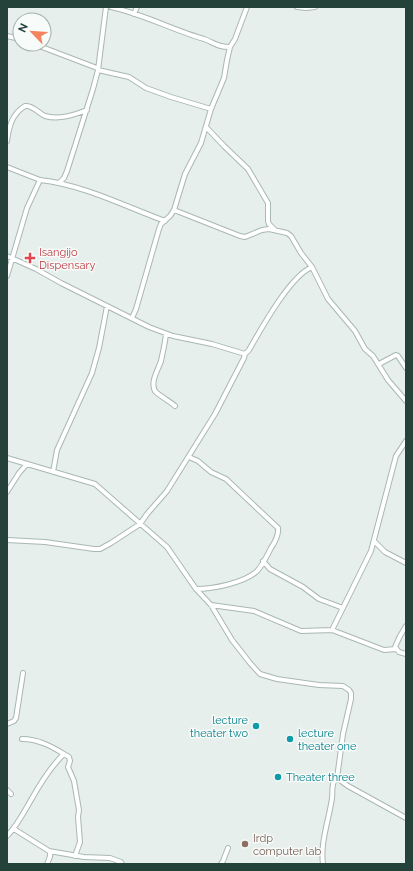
<svg xmlns="http://www.w3.org/2000/svg" width="413" height="871" font-family="Raleway,sans-serif">
	<rect width="100%" height="100%" fill="#e6efeb"/>
	<g fill="none" stroke-linecap="round" stroke-linejoin="round">
		<defs>
			<path id="minor" d="M111 7C143 14 173 30 204 39 215 43 217 47 230 47
				M297 7 306 8 315 7
				M134 14 137 7
				M7 36 20 39
				M34 44 97 68
				M98 70 129 77 146 88 171 97 211 109
				M206 127 224 146 248 169 268 203V221L269 224 275 230
				M7 141C9 126 12 114 25 106 33 105 38 113 45 116 59 120 74 115 87 110
				M7 167 40 180
				M60 182 64 178 67 171 93 89 98 70 106 7
				M174 210 240 236 245 237 262 230 269 229 287 233 291 236 301 253 312 267 328 299 355 331 365 349 373 356 388 380 406 401
				M7 256 36 269 61 283 149 327 173 336 212 344 245 354 249 350C261 329 290 276 312 267
				M7 276 27 208 40 180C84 185 124 206 165 221
				M132 318 136 309 159 229 161 224 170 216 174 210 185 174 201 143 211 109 224 78 227 60 230 47 235 39 247 7
				M166 334C165 343 163 352 161 361 158 370 150 382 155 391 158 395 171 402 175 406
				M379 364 396 355 398 356 406 368
				M189 457 198 461 211 472 226 479 278 528C279 535 275 542 271 548 268 554 261 568 256 572 243 583 213 589 196 589
				M7 458 95 484 167 547 196 589 211 605 232 640 250 663 260 674 277 679 319 685 343 686 349 690 351 693V699L343 734 337 778 348 786 406 818
				M53 472 57 450 92 373 99 348 107 306
				M7 492 19 473 27 464
				M7 540 45 542 94 549H100L111 543 140 524 147 514 167 491 215 414 244 358 245 354
				M374 541 385 552 406 563
				M263 561 270 569 303 587 319 599 343 608
				M211 605 254 611 301 631 332 630 384 650 396 649
				M406 626 400 636 395 647 399 652 406 654
				M332 630 371 551 396 456 406 441
				M7 724 14 721 16 718 23 673
				M22 739C38 739 51 746 64 754
				M7 790 11 794
				M14 829 49 851C52 855 49 859 47 864
				M7 836C17 826 24 812 31 800 40 784 51 766 64 754L69 757 70 761 68 767 74 781 79 810 78 817 80 842 75 856
				M49 851 84 857 110 858 121 862 122 864
				M221 864 223 861 228 848
				M323 864C320 842 329 820 332 798 333 791 331 785 335 780L338 779"/>
		</defs>
		<use href="#minor" stroke="#a8b8b2" stroke-width="6"/>
		<use href="#minor" stroke="#fff" stroke-width="4"/>
	</g>
	<path fill="#e0444e" stroke="#f7fbf9" stroke-width="1.5" d="M28 252h4v4h4v4h-4v4h-4v-4h-4v-4h4z"/>
	<g fill="#0f9aa8" stroke="#f7fbf9" stroke-width="1.5">
		<circle cx="256" cy="726" r="4"/>
		<circle cx="290" cy="739" r="4"/>
		<circle cx="278" cy="777" r="4"/>
	</g>
	<circle fill="#8d6e63" stroke="#f7fbf9" stroke-width="1.5" cx="245" cy="844" r="4"/>
	<g text-anchor="middle" stroke-width="3" stroke-linejoin="round" paint-order="stroke">
		<g font-size="11" fill="#be3a42" stroke="#f7fbf9" text-anchor="start">
			<text x="39" y="256">Isangijo<tspan x="39" dy="13">Dispensary</tspan></text>
		</g>
		<g font-size="11" fill="#0d838f" stroke="#f7fbf9" text-anchor="start">
			<text x="248" y="724" text-anchor="end">lecture<tspan x="248" dy="13">theater two</tspan></text>
			<text x="298" y="737">lecture<tspan x="298" dy="13">theater one</tspan></text>
			<text x="286" y="781">Theater three</text>
		</g>
		<g font-size="11" fill="#785e54" stroke="#f7fbf9" text-anchor="start">
			<text x="253" y="842">Irdp<tspan x="253" dy="13">computer lab</tspan></text>
		</g>
	</g>
	<rect width="413" height="871" fill="none" stroke="#24423a" stroke-width="16"/>
	<g transform="translate(32 32) rotate(295)"><circle r="19" fill="#f7fbf9" stroke="#a3b1ad"/>
	<path d="M0-3L7 15L0 10L-7 15Z" fill="#f4845f"/>
	<text y="-6" font-size="11" font-weight="bold" text-anchor="middle" fill="#24423a">N</text>
	</g>
</svg>
